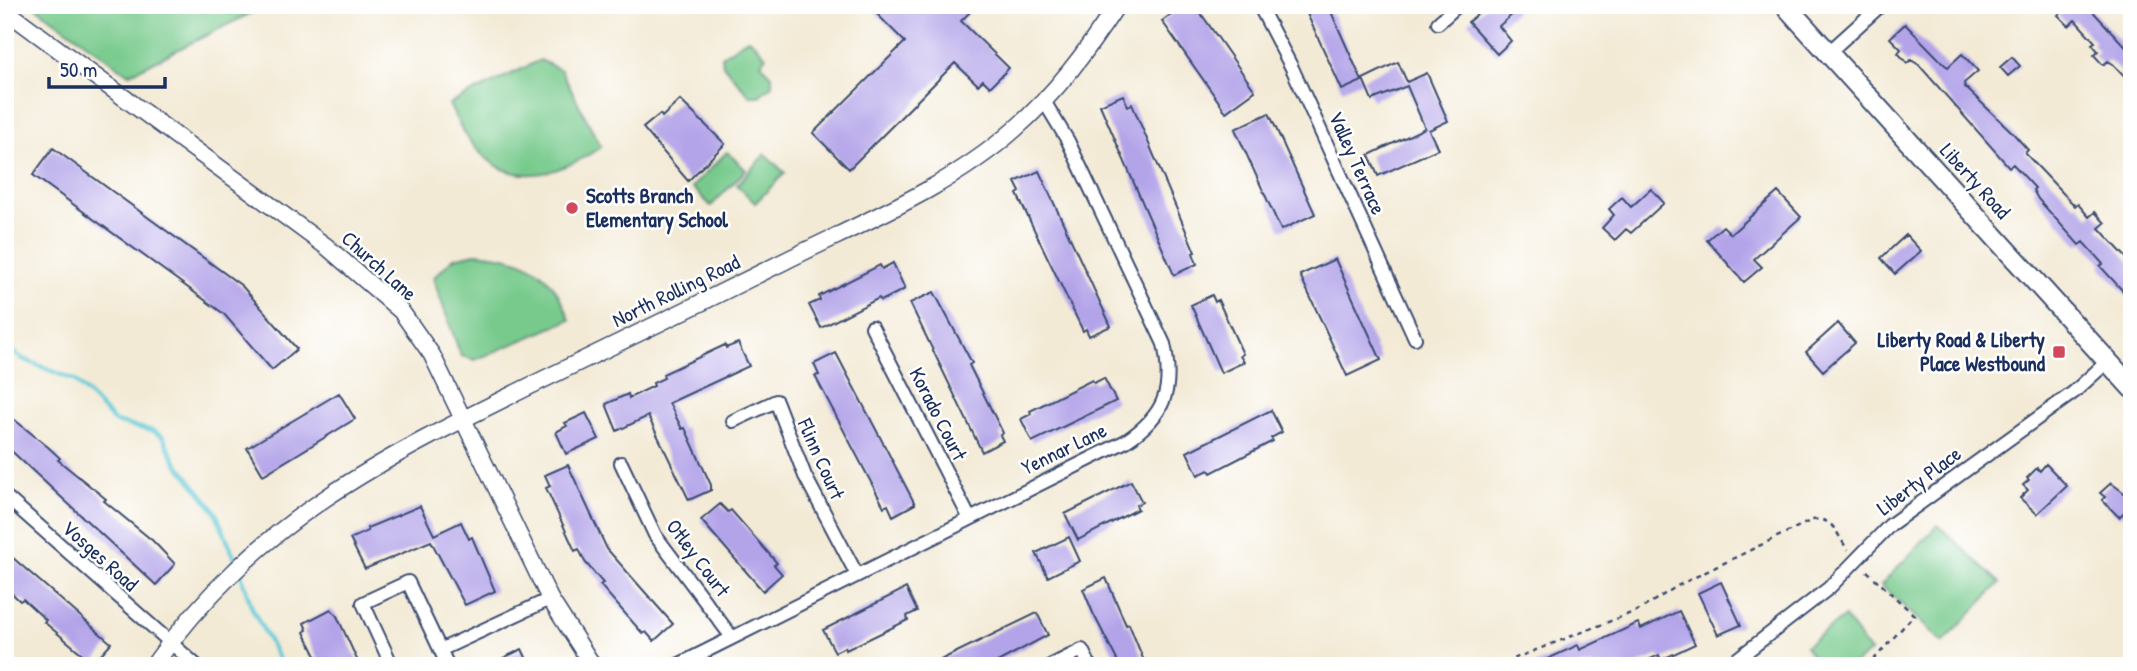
<svg xmlns="http://www.w3.org/2000/svg" width="2137" height="671" font-family="'Patrick Hand',sans-serif">
	<rect width="100%" height="100%" fill="#fff"/>
	<filter id="ink" filterUnits="userSpaceOnUse"><feTurbulence type="fractalNoise" baseFrequency=".0143" numOctaves="2"/><feDisplacementMap in="SourceGraphic" scale="14" xChannelSelector="R" yChannelSelector="G"/><feConvolveMatrix kernelMatrix="1 2 1 2 8 2 1 2 1" color-interpolation-filters="sRGB"/></filter>
	<filter id="wash" filterUnits="userSpaceOnUse"><feTurbulence type="fractalNoise" baseFrequency=".00686" numOctaves="4" result="noise"/><feDisplacementMap in="SourceGraphic" scale="28" xChannelSelector="R" yChannelSelector="G"/><feGaussianBlur stdDeviation="1.57" result="paint"/><feColorMatrix in="noise" values="0 0 0 0 0 0 0 0 0 0 0 0 0 0 0 0 0 1.4 0 .05"/><feComposite in="paint" operator="in"/></filter>
	<g filter="url(#wash)">
		<rect width="100%" height="100%" fill="#f3ead5"/>
		<path fill="#77ca8c" stroke="#497c75" stroke-width="2" d="M33 5H267L129 74Z
			M747 39 751 40 766 56 761 63 772 76V85L759 96H750L723 65 722 56Z
			M540 60 561 70 601 147C531 194 483 181 449 104Z
			M727 152 746 170 711 206 692 187Z
			M765 154 785 173 755 203 737 185Z
			M475 253C529 257 552 270 570 320L475 360 461 356 433 278 454 258Z
			M1938 525 2000 583 1943 643 1881 585Z
			M1845 617 1870 652 1851 666H1819L1805 646Z"/>
		<g fill="none" stroke-linecap="round" stroke-linejoin="round">
			<path stroke="#5ec9d7" stroke-width="4.5" d="M5 347 23 359 74 380 115 422 153 431 163 437 176 462 215 511 237 563
				M240 571 252 608 282 666"/>
		</g>
		<g id="blocks">
			<path fill="#b3a4e9" d="M868 5H977L961 21 1009 68 990 87 983 80 978 85 955 63 849 169 813 133 905 42Z
				M1184 5H1195L1255 91 1226 112 1162 21Z
				M1303 5H1328L1362 81 1342 90Z
				M1488 5H1523L1499 26 1511 41 1497 54 1468 22Z
				M2069 5H2087L2132 54V84L2113 64 2108 61 2103 65 2094 55 2098 51 2092 44 2095 42 2075 20 2069 26 2058 15Z
				M1905 24 1945 65 1948 67 1962 54 1978 71 1964 83 1965 87 2011 131 2028 150 2025 153 2075 206 2078 204 2089 217 2095 212 2105 223 2099 228 2132 264V301L2100 266 2103 264 2083 242 2079 245 2038 199 2033 190 2035 188 2013 164 2009 167 1919 65 1911 60 1907 63 1898 53 1901 49 1890 38Z
				M2012 57 2020 66 2008 76 2000 67Z
				M1398 62 1407 82 1427 73 1448 121 1429 130 1438 149 1378 176 1369 155 1425 128 1407 86 1372 100 1363 79Z
				M1123 95 1128 106 1132 104 1195 252 1193 253 1197 264 1174 275 1100 105Z
				M680 100 725 144 688 181 643 128 660 114 662 117Z
				M1269 113 1315 214 1281 230 1235 129Z
				M53 148 242 286 297 349 272 370 224 314 33 175Z
				M1039 171 1111 326 1089 336 1086 329 1083 331 1017 194 1020 192 1015 182Z
				M1651 189 1664 203 1631 233 1626 229 1615 240 1602 228 1614 215 1609 209 1622 197 1631 207Z
				M1778 192 1801 217 1754 259 1762 267 1744 282 1707 240 1723 226 1731 234Z
				M1906 235 1921 251 1895 274 1881 258Z
				M1335 259 1381 360 1347 376 1300 275Z
				M893 263 905 289 881 301 879 298 821 328 809 305 820 300 819 296 880 265 882 269Z
				M934 292 972 363 969 365 1003 433 1000 435 1003 441 982 452 910 303Z
				M1212 295 1215 302 1218 300 1243 354 1240 356 1244 362 1221 373 1191 305Z
				M1838 323 1855 343 1823 371 1806 352Z
				M738 343 749 366 669 403 682 429 685 428 711 485V490L689 500 648 416 617 431 606 404 628 394 629 398 654 386 653 383 664 378 663 374 725 345 726 348Z
				M836 353 915 504 893 516 888 505 884 507 815 376 819 375 814 364Z
				M1104 378 1116 401 1032 442 1021 419 1031 414 1030 411 1092 380 1094 383Z
				M339 393 355 419 263 475 247 448Z
				M1271 410 1282 432 1271 438 1273 441 1211 473 1209 470 1198 475 1187 452Z
				M5 412 48 447 60 458 58 460 106 499 104 501 153 541 175 564 156 585 5 445Z
				M586 413 599 439 566 454 556 432 567 426 565 423Z
				M2046 464 2067 486 2037 514 2020 498 2028 490 2023 485 2029 480 2027 478 2037 468 2040 471Z
				M568 465 607 549 673 624 654 641 646 632 643 634 600 585 603 583 585 562 579 549 575 551 546 488 550 486 545 475Z
				M1131 481 1142 502 1136 505 1138 509 1078 540 1065 514Z
				M2111 483 2132 499V505L2119 517 2102 500 2105 497 2100 493Z
				M720 504 728 512 731 510 777 563 774 565 782 574 763 591 701 520Z
				M420 506 434 535 461 522 469 539 472 537 495 591 465 605 431 541 365 569 350 539 368 531 367 528Z
				M1069 537 1080 561 1048 577 1036 553Z
				M5 551 111 643 93 663 44 622 46 620 23 599 20 601 5 587Z
				M1106 578 1126 625 1129 624 1146 666H1120L1093 613 1083 589Z
				M1721 582 1741 625 1718 635 1698 593Z
				M906 588 917 611 907 616 908 620 846 650 845 647 835 652 823 630Z
				M331 609 337 616 360 666H321L304 632 307 630 304 623Z
				M1679 611 1695 644 1661 660 1659 655 1635 666H1532L1578 645 1580 650 1638 623 1641 629Z
				M1037 613 1048 635 990 666H928Z
				M522 649 530 666H487Z"/>
		</g>
	</g>
	<g filter="url(#ink)">
		<use href="#blocks" fill-opacity="0" stroke="#3b4b70" stroke-width="2"/>
		<g fill="none" stroke-linecap="round" stroke-linejoin="round">
			<defs>
				<path id="minor" d="M1259 5 1292 68 1415 338
					M1438 23 1458 5
					M1828 53 1881 5
					M872 327 969 517
					M733 421 776 401 805 476 856 573
					M621 463 655 535 731 636
					M5 496 197 666
					M440 650 550 599
					M392 666 363 603 408 582 448 666
					M676 666 1126 441C1165 415 1174 390 1164 344L1068 141 1044 101
					M1050 666 1082 650 1090 666
					M1728 666 1829 588 1890 525 2074 392 2108 361"/>
				<path id="tertiary" d="M5 10 327 247 401 311 432 355 550 599 593 666
					M153 666C257 520 381 459 536 383 619 343 701 303 783 262 861 223 949 188 1015 129 1056 93 1087 51 1117 5"/>
				<path id="primary" d="M1785 5 2132 388"/>
			</defs>
			<use href="#minor" stroke="#3b4b70" stroke-width="16"/>
			<use href="#tertiary" stroke="#3b4b70" stroke-width="19"/>
			<use href="#primary" stroke="#3b4b70" stroke-width="23"/>
			<path stroke="#3b4b70" stroke-width="2.5" stroke-dasharray="5 5" stroke-linecap="butt" d="M1867 571 1914 615 1868 666
				M1495 666 1639 610 1679 585 1812 520C1834 516 1837 536 1848 550"/>
			<use href="#minor" stroke="#fff" stroke-width="12"/>
			<use href="#tertiary" stroke="#fff" stroke-width="16"/>
			<use href="#primary" stroke="#fff" stroke-width="19"/>
		</g>
	</g>
	<g fill="#d1495b" stroke="#fff" stroke-width="2.5">
		<circle cx="572" cy="208" r="7"/>
		<rect x="2052" y="345" width="14" height="14" rx="3.5"/>
	</g>
	<g text-anchor="middle" stroke-width="5" stroke-linejoin="round" paint-order="stroke">
		<g font-size="21" fill="#1b2f5e" stroke="#fff">
			<text transform="translate(1357 163) rotate(66)" y="7">Valley Terrace</text>
			<text transform="translate(1975 181) rotate(48)" y="7">Liberty Road</text>
			<text transform="translate(379 266) rotate(42)" y="7">Church Lane</text>
			<text transform="translate(676 291) rotate(-26)" y="7">North Rolling Road</text>
			<text transform="translate(938 414) rotate(63)" y="7">Korado Court</text>
			<text transform="translate(1064 449) rotate(-26)" y="7">Yennar Lane</text>
			<text transform="translate(821 459) rotate(66)" y="7">Flinn Court</text>
			<text transform="translate(1919 481) rotate(-37)" y="7">Liberty Place</text>
			<text transform="translate(100 556) rotate(42)" y="7">Vosges Road</text>
			<text transform="translate(698 558) rotate(53)" y="7">Otley Court</text>
		</g>
		<g font-size="21" font-weight="bold" fill="#1b2f5e" stroke="#fff" text-anchor="start">
			<text x="586" y="203">Scotts Branch<tspan x="586" dy="24">Elementary School</tspan></text>
			<text x="2045" y="347" text-anchor="end">Liberty Road &amp; Liberty<tspan x="2045" dy="24">Place Westbound</tspan></text>
		</g>
	</g>
	<rect width="2137" height="671" fill="none" stroke="#fff" stroke-width="28"/>
	<path d="M49 77v10h116v-10" fill="none" stroke="#1b2f5e" stroke-width="3.5"/>
	<text x="60" y="77" font-size="21" fill="#1b2f5e" stroke="#ffffff" stroke-width="5" paint-order="stroke">50 m</text>
</svg>
